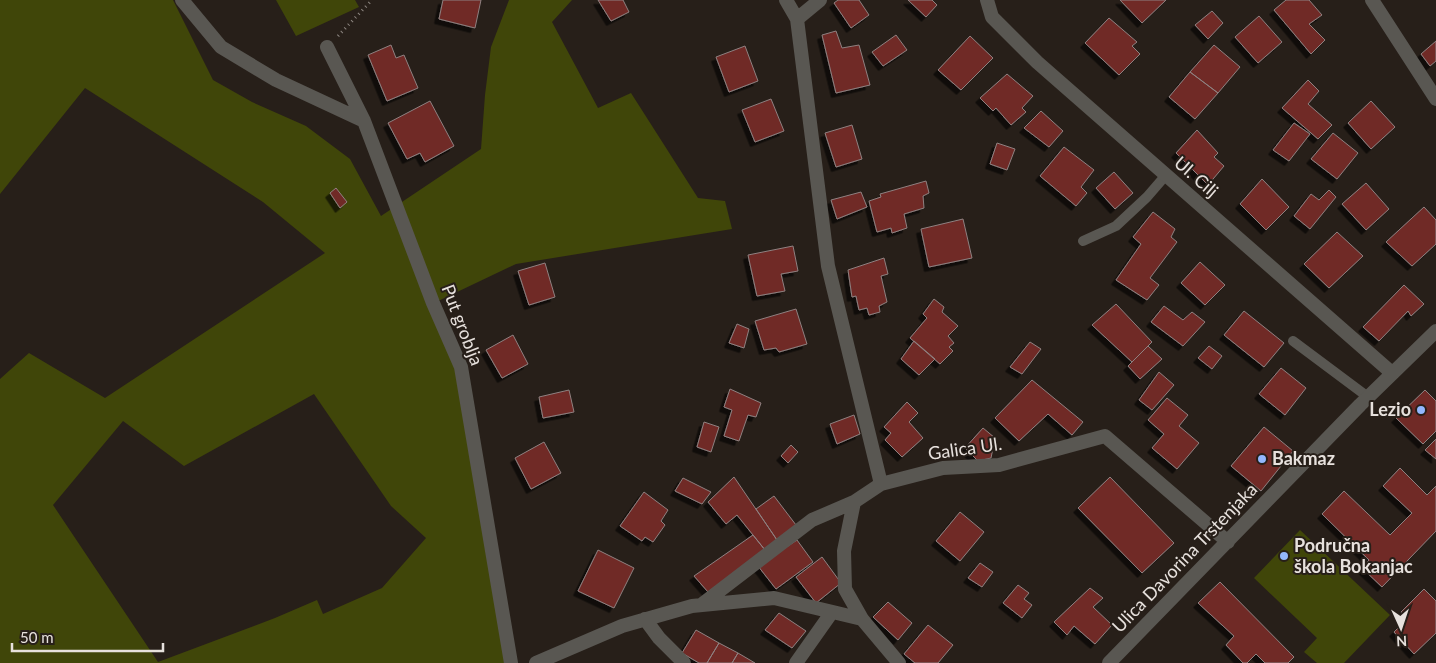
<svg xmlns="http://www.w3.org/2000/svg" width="1436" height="663" font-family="Lato,sans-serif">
	<defs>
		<filter id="shadow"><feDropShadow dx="-4.5" dy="4.5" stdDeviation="0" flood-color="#0009"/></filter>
	</defs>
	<rect width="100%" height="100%" fill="#271f19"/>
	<path fill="#404609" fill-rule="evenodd" d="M0 0H173L213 80 252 102 306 126 350 159 381 216 481 149 485 95 491 47 509 0H572L552 22 598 108 631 93 698 198 725 201 732 229 516 264 434 303 461 367 511 663H0V379L29 353 105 398 325 253 263 202 85 88 0 194ZM314 394 391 506 426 538 382 588 323 614 317 600 275 618 158 662 53 505 123 421 184 466Z
		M276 0H355L359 7 296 36Z
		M1300 530 1390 615 1344 663H1317L1304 652 1317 638 1254 578Z"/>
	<path fill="#6f2a28" stroke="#8f8180" filter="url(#shadow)" d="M443 0H481L475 28 439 19Z
		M598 0H623L629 12 611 21Z
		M838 0H859L869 15 851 28 834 3Z
		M908 0H932L937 5 926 17Z
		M1120 0H1166L1142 23Z
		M1286 0H1309L1322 15 1309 24 1325 40 1311 54 1274 10Z
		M1212 11 1223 23 1208 39 1195 25Z
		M1259 16 1282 42 1258 63 1235 37Z
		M1109 18 1137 42 1132 46 1140 54 1119 75 1085 43Z
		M836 31 842 48 859 45 870 85 836 93 822 35Z
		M896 35 907 50 883 66 872 52Z
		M970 36 993 58 961 90 938 70Z
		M1436 41V61L1430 66 1421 54Z
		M391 45 396 58 404 55 418 88 387 101 368 55Z
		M1214 45 1240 67 1218 93 1190 72Z
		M745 46 758 81 729 92 716 57Z
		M1190 72 1218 93 1195 119 1169 97Z
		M1007 74 1033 96 1022 108 1026 112 1011 125 996 108 993 111 980 98Z
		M1308 80 1319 91 1308 104 1332 125 1318 139 1282 108Z
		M771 99 784 131 755 142 742 110Z
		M430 101 454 146 425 162 420 153 407 159 388 123Z
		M1371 101 1395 127 1371 149 1348 123Z
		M1041 111 1063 131 1049 147 1024 128Z
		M1294 123 1310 134 1289 161 1273 150Z
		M852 125 862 159 836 167 825 133Z
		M1197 130 1218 153 1214 157 1224 166 1208 185 1176 153Z
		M1333 133 1358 153 1337 179 1311 159Z
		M997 143 1015 149 1007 170 990 164Z
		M1064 147 1094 170 1081 187 1087 193 1076 206 1040 176Z
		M1114 172 1133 193 1115 209 1096 188Z
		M1262 179 1289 207 1266 230 1240 204Z
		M926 181 929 193 923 196 924 208 904 214 907 228 892 233 891 228 877 232 869 201 881 197 880 194Z
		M1366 183 1389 209 1366 230 1342 204Z
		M336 188 347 202 340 208 330 193Z
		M1329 190 1336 197 1310 229 1294 216 1311 194 1319 200Z
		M861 192 867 207 837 219 831 200Z
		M1424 207 1436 220V244L1412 266 1386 242Z
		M1153 212 1175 229 1171 237 1177 242 1150 278 1159 285 1147 300 1116 280 1141 244 1133 237Z
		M963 219 972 258 929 267 921 229Z
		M1337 232 1363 256 1329 288 1304 264Z
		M793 246 798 271 781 274 785 291 757 296 748 255Z
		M884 258 888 274 881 276 887 302 879 306 880 312 869 315 867 308 859 310 856 296 852 297 848 270Z
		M1200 262 1225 285 1205 305 1181 283Z
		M545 263 555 297 529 305 518 271Z
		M1404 285 1424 304 1411 316 1408 311 1379 341 1363 327Z
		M934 299 944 307 942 312 958 326 948 336 954 343 949 347 953 351 940 364 910 338 927 318 923 314Z
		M1116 304 1152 342 1132 362 1092 325Z
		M1164 306 1183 320 1192 312 1205 322 1183 346 1151 322Z
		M796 309 807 344 779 352 776 348 764 350 755 321Z
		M1244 311 1284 343 1264 367 1224 335Z
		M737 324 749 329 744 348 729 343Z
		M513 335 528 364 502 378 486 350Z
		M914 341 935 359 919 375 901 359Z
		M1030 342 1041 349 1022 374 1010 367Z
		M1148 346 1162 359 1140 379 1128 366Z
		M1209 346 1222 356 1212 369 1198 358Z
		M1281 368 1306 388 1285 415 1259 394Z
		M1159 372 1174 385 1152 410 1139 400Z
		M1032 380 1083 422 1072 435 1048 414 1019 441 995 418Z
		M730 389 761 403 756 417 748 415 739 441 724 436 732 410 724 407Z
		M569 390 574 412 543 418 539 397Z
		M1425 390 1436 401V431L1423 444 1396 418Z
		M1167 398 1188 415 1179 426 1199 443 1177 469 1152 448 1164 434 1148 420Z
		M907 402 918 413 909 422 923 438 902 457 885 440 891 433 884 427Z
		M854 415 860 434 837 444 830 424Z
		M704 422 719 427 711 452 697 447Z
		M1264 427 1293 451 1261 491 1231 466Z
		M983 428 995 438 991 458 978 461 965 448Z
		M1436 439V459L1425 450Z
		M544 442 561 473 531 489 515 458Z
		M791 445 798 452 788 463 781 456Z
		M1400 468 1427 495 1436 486V531L1382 587 1362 568 1369 560 1322 514 1344 491 1390 535 1412 513 1383 486Z
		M734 477 777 540 765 550 737 515 726 524 708 502Z
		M1110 477 1174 543 1142 573 1078 508Z
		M683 478 711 492 702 504 675 491Z
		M644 492 668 510 661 521 665 525 653 542 645 537 642 541 620 526Z
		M774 496 796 525 777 540 756 509Z
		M960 512 984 532 960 561 936 541Z
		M753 535 765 550 708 592 694 576Z
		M797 540 813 562 776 589 758 566Z
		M598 550 634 568 614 608 578 591Z
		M822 557 841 583 816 603 796 577Z
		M980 563 993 572 982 587 968 578Z
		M1220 582 1294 657 1288 663H1265L1256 654 1247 663H1243L1226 645 1234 636 1198 603Z
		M1018 585 1029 593 1024 599 1032 605 1022 618 1003 603Z
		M1090 588 1103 598 1093 607 1112 625 1095 644 1074 626 1067 635 1054 622Z
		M1424 589 1436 601V633L1414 654 1394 632 1407 619 1401 612Z
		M888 602 912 623 898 640 873 617Z
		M779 613 806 631 792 648 765 630Z
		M928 625 953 645 938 663H915L904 654Z
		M696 630 719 643 707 663H699L682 653Z
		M719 643 738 653 732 663H707Z
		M738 653 755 663H732Z"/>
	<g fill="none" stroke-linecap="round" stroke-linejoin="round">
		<path stroke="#8d8681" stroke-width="3" stroke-dasharray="1 4" stroke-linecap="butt" d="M338 36 372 0"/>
		<path stroke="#595752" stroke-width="10" d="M1083 241 1116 226 1147 197 1166 175
			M1293 341 1368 397"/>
		<path stroke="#595752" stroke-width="14" d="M182 0 221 47 276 80 364 121
			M786 0 797 19 828 266 881 484
			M987 0 992 17 1037 62 1392 373
			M1372 0 1436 99
			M797 19 820 0
			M327 47 364 121 433 303 461 367 511 663
			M701 605 812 520 854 502
			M645 619 659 638 684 663
			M536 663 622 626 692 606 774 598 862 619
			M796 663 832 612
			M899 663 862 619 845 589 844 551 854 502 881 484 943 468 999 465 1105 436 1228 542
			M1109 663 1360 405 1436 331"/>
	</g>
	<g fill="#93b7fd" stroke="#271f19" stroke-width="2">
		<circle cx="1421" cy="410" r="5"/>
		<circle cx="1262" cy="459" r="5"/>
		<circle cx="1284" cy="556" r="5"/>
	</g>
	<g text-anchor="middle" stroke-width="4" stroke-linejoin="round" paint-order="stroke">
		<g font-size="18" fill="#e7e1dd" stroke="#271f19">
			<text transform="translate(1196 177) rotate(41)" y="6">Ul. Cilj</text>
			<text transform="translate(462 325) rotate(69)" y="6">Put groblja</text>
			<text transform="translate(965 449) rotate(-8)" y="6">Galica Ul.</text>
			<text transform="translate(1185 558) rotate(-46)" y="6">Ulica Davorina Trstenjaka</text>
		</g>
		<g font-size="18" font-weight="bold" fill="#e7e1dd" stroke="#271f19" text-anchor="start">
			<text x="1411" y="416" text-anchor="end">Lezio</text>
			<text x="1272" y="465">Bakmaz</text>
			<text x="1294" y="552">Područna<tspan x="1294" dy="21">škola Bokanjac</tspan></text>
		</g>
	</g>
	<g transform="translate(1401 628) rotate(177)" stroke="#271f19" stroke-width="4" paint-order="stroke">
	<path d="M0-4L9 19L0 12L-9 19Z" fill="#e7e1dd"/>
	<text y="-8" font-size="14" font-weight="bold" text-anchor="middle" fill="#e7e1dd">N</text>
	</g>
	<path d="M12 643v8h151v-8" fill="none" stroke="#e7e1dd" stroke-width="2.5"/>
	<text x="20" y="643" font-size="15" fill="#e7e1dd" stroke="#271f19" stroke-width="4" paint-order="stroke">50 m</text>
</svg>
